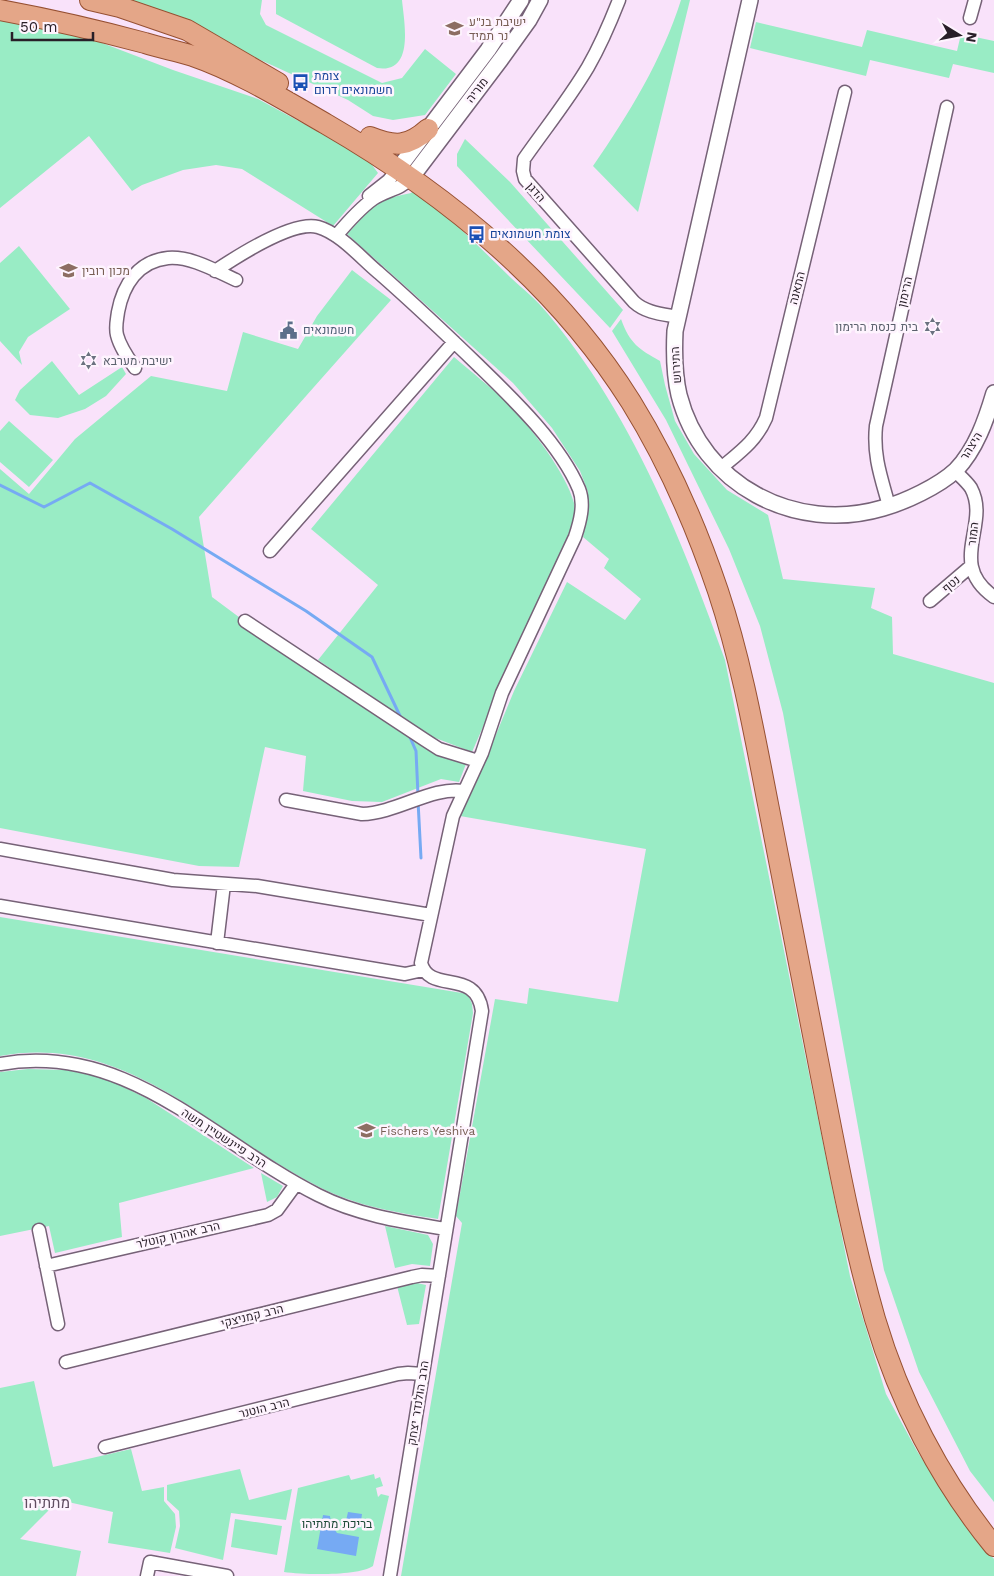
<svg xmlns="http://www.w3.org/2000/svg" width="994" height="1576" font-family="'Work Sans',Heebo,sans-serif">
	<rect width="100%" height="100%" fill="#f9e2fa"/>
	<path fill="#99ecc5" d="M102 0H262L260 14 266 25 382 83 402 78 425 49 456 74 425 115 393 120 373 116 348 100 193 29Z
		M276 0H402C404 22 415 74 377 68L276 14Z
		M681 0H690L638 212 593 166C629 114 662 60 681 0Z
		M0 19 89 38 173 70 258 99 367 158 378 173 333 226 242 169 216 165 183 170 142 185 132 191 89 136 0 208Z
		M756 22 862 47 867 30 957 51 961 34 994 41V73L953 64 949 78 870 60 866 76 750 48Z
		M465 139 510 182 623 310 610 328 457 166V154Z
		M415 189 431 201C457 226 484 251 510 277 523 289 537 300 548 314 633 416 680 536 725 660L850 1276 886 1394 917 1451 966 1527 994 1559V1576H401L462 1223 456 1216 495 999 527 1004 529 988 618 1002 646 849 460 816 475 785 514 691 567 582 625 620 641 599 604 568 609 559 583 537 586 519 588 492 580 471 552 428 513 383 347 234 379 200 411 193Z
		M19 246 70 309 28 337 19 352 22 365 0 341V263Z
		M352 270 391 300 199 517 212 597 310 670 432 753 466 764 459 782 441 779 382 802 352 801 303 791 306 756 265 747 239 867 199 866 0 828V469L29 494 75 439 151 376 227 391 243 332 298 349 317 316Z
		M621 319C630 344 639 349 660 361L665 385 675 421 694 454 727 490 768 515 783 579 875 588 871 608 892 617 893 654 994 683V1502L970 1471 919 1372 884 1270 783 713 760 626 729 549 666 420 612 331Z
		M454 357C471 372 490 386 506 402 529 425 566 472 574 503 576 513 574 523 572 533L497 689 490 711 472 752 430 736 318 660 378 585 311 529Z
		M52 361 79 395 122 367 126 374 106 396 85 409 58 418 30 415 15 400 20 390Z
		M9 421 53 460 29 487 0 462V431Z
		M0 917 468 994 472 1004 473 1013 438 1219C398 1213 357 1206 321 1188 216 1136 128 1032 0 1056Z
		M28 1069 66 1070 105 1078 146 1098 254 1168 119 1203 122 1237 55 1253 49 1226 0 1236V1072Z
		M261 1173 283 1186 277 1197 267 1202Z
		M385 1226 428 1235 433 1244 430 1266 412 1264 395 1268Z
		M417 1283 426 1285 419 1324 407 1325 397 1286Z
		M34 1381 53 1467 131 1449 142 1491 164 1487V1501L175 1514 176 1527 170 1553 108 1543 113 1512 59 1500 20 1539 81 1551 76 1576H0V1388Z
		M240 1469 249 1500 292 1489 286 1520 231 1513 223 1560 175 1548 180 1526 179 1511 167 1500V1485Z
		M374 1474 375 1479 380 1477 383 1486 376 1488 378 1497 381 1494 389 1496 373 1566C359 1576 305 1575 284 1572L298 1488 349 1475 351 1480Z
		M235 1519 282 1526 277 1555 231 1547Z"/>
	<path fill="#76aaf3" d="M348 1512 362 1514 360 1528 345 1525Z
		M323 1515 330 1516 331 1524 337 1533 359 1537 356 1556 317 1549Z"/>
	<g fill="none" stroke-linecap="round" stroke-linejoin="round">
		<path stroke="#76aaf3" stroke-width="3" d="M0 485 44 507 90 483 172 529 306 611 372 657 401 718
			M409 735 416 751 418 795
			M418 801 421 858"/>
		<defs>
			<path id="minor" d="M619 0C610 23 600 46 588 67 569 99 545 129 524 159L523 171 525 179 634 302C646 313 662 314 678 317
				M970 18 975 0
				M369 196 388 181 398 169
				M336 236C347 223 359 209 373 199 386 190 400 190 411 178
				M215 271C236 257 293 220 318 227 340 233 362 259 379 273 413 303 446 334 479 366 513 399 560 444 579 489 585 504 580 522 575 537L502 693 482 753 453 816 421 963C430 995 476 967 482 1011L390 1576
				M135 368C128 358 120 347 117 335 115 327 117 320 118 312 123 285 138 261 168 258 191 256 216 271 236 280
				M721 468C740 452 756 441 766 418L845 92
				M955 471C960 476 967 482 971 488 991 525 946 563 994 597
				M889 506C881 477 873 456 876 426L947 107
				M270 551 454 342
				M930 601 971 566
				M245 621 425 740 439 749 478 761
				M286 800 362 814C397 813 432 786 464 791
				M0 849 173 880 257 886 431 915
				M0 906 405 974 423 970
				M217 943 224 884
				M0 1064C127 1041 214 1143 318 1195 357 1215 403 1222 446 1229
				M39 1230 58 1324
				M46 1266 268 1215 277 1210 296 1184
				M66 1362 412 1277 422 1275 439 1276
				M105 1447 398 1374 408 1373 423 1374
				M147 1576 150 1562 227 1576"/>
			<path id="tertiary" d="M750 0 675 331C674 352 674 374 679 395 702 485 795 534 883 508 905 502 939 486 956 470 976 449 986 420 994 393
				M398 169 488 50 521 0
				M411 178 501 59 529 20 540 0"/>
			<path id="primary" d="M90 0 120 7 187 30 278 83
				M0 10C49 19 97 30 145 43 161 48 177 51 193 56 237 71 286 101 326 124 445 193 557 284 631 402 667 460 696 526 718 591 741 660 754 732 768 804 786 895 804 986 821 1076 837 1158 852 1239 875 1319 899 1400 940 1480 994 1546
				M370 137C395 147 408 147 428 129"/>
		</defs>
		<use href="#minor" stroke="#766277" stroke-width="15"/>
		<use href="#tertiary" stroke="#766277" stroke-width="18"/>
		<use href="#primary" stroke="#965032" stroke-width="22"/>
		<use href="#minor" stroke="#fff" stroke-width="12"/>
		<use href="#tertiary" stroke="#fff" stroke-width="15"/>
		<use href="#primary" stroke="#e4a688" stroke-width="20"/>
	</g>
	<defs>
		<symbol id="school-bare" viewBox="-9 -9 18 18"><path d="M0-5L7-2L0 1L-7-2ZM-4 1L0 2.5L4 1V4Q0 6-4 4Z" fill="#8d6e63" stroke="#fef4fe" stroke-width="2.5" paint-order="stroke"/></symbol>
		<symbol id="bus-bare" viewBox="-9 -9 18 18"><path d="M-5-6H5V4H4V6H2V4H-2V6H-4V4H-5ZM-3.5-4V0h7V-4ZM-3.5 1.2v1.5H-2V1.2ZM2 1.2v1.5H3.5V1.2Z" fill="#1a4fb4" stroke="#fef4fe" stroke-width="2.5" paint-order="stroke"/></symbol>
		<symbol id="synagogue-bare" viewBox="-9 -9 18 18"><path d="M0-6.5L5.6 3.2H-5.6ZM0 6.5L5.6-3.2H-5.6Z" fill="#6b7280" stroke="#fef4fe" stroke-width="2.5" paint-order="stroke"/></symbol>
		<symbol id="civic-bare" viewBox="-9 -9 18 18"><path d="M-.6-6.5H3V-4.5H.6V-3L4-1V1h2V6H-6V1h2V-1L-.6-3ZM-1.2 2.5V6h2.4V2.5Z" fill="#5c6f8a" stroke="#fef4fe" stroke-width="2.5" paint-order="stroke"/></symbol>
		<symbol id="university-bare" viewBox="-9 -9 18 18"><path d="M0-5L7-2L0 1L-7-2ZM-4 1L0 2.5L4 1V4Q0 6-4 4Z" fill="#8d6e63" stroke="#fef4fe" stroke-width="2.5" paint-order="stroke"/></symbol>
	</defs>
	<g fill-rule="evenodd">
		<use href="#school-bare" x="442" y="16" width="25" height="25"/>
		<use href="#bus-bare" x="288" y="70" width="25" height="25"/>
		<use href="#bus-bare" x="464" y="222" width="25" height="25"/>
		<use href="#school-bare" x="56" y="258" width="25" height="25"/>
		<use href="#synagogue-bare" x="920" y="314" width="25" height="25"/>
		<use href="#civic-bare" x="276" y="318" width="25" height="25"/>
		<use href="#synagogue-bare" x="76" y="348" width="25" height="25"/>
		<use href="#university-bare" x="354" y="1118" width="25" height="25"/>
	</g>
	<g text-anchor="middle" stroke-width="5" stroke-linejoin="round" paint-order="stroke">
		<g font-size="12" fill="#785e54" stroke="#fef4fe" text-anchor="start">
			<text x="469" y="26">ישיבת בנ"ע<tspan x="469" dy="14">נר תמיד</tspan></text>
			<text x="82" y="275">מכון רובין</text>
			<text x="380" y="1135">Fischers Yeshiva</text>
		</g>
		<g font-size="12" fill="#164399" stroke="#fef4fe" text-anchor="start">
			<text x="314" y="80">צומת<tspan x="314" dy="14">חשמונאים דרום</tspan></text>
			<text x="490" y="238">צומת חשמונאים</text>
		</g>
		<g font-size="12" fill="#281f28" stroke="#fef4fe">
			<text transform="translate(477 90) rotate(-53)" y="4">מוריה</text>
			<text transform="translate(536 192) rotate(48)" y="4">הדגן</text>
			<text transform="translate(797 288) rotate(-76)" y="4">התאנה</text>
			<text transform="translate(905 292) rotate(-77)" y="4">הרימון</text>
			<text transform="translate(676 365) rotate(-94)" y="4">התירוש</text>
			<text transform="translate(971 446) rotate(-58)" y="4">היצהר</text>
			<text transform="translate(973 534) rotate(-83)" y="4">המור</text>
			<text transform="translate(951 584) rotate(-40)" y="4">נטף</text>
			<text transform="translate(224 1138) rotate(33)" y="4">הרב פיינשטיין משה</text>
			<text transform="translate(178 1235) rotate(-13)" y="4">הרב אהרון קוטלר</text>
			<text transform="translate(252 1316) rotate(-14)" y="4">הרב קמניצקי</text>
			<text transform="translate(418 1403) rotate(-81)" y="4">הרב הולנדר יצחק</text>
			<text transform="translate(264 1408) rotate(-14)" y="4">הרב הוטנר</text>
		</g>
		<g font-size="12" fill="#5b616d" stroke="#fef4fe" text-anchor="end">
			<text x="918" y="331">בית כנסת הרימון</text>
			<text x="103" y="365" text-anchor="start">ישיבת מערבא</text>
		</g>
		<g font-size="12" fill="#4e5e75" stroke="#fef4fe" text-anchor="start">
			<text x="303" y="334">חשמונאים</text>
		</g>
		<g font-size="12" fill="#1b4936" stroke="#fef4fe">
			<text x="337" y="1528">בריכת מתתיהו</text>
		</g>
		<g font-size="15" fill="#604d61" stroke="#fef4fe">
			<text x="47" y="1508">מתתיהו</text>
		</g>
	</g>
	<g transform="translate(959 35) rotate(100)" stroke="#fef4fe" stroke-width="4" paint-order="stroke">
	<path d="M0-4L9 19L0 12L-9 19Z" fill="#281f28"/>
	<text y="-8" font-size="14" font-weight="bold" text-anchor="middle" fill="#281f28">N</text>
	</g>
	<path d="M12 32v8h81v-8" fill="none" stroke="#281f28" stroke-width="2.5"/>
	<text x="20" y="32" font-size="15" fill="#281f28" stroke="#fef4fe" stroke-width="4" paint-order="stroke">50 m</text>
</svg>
